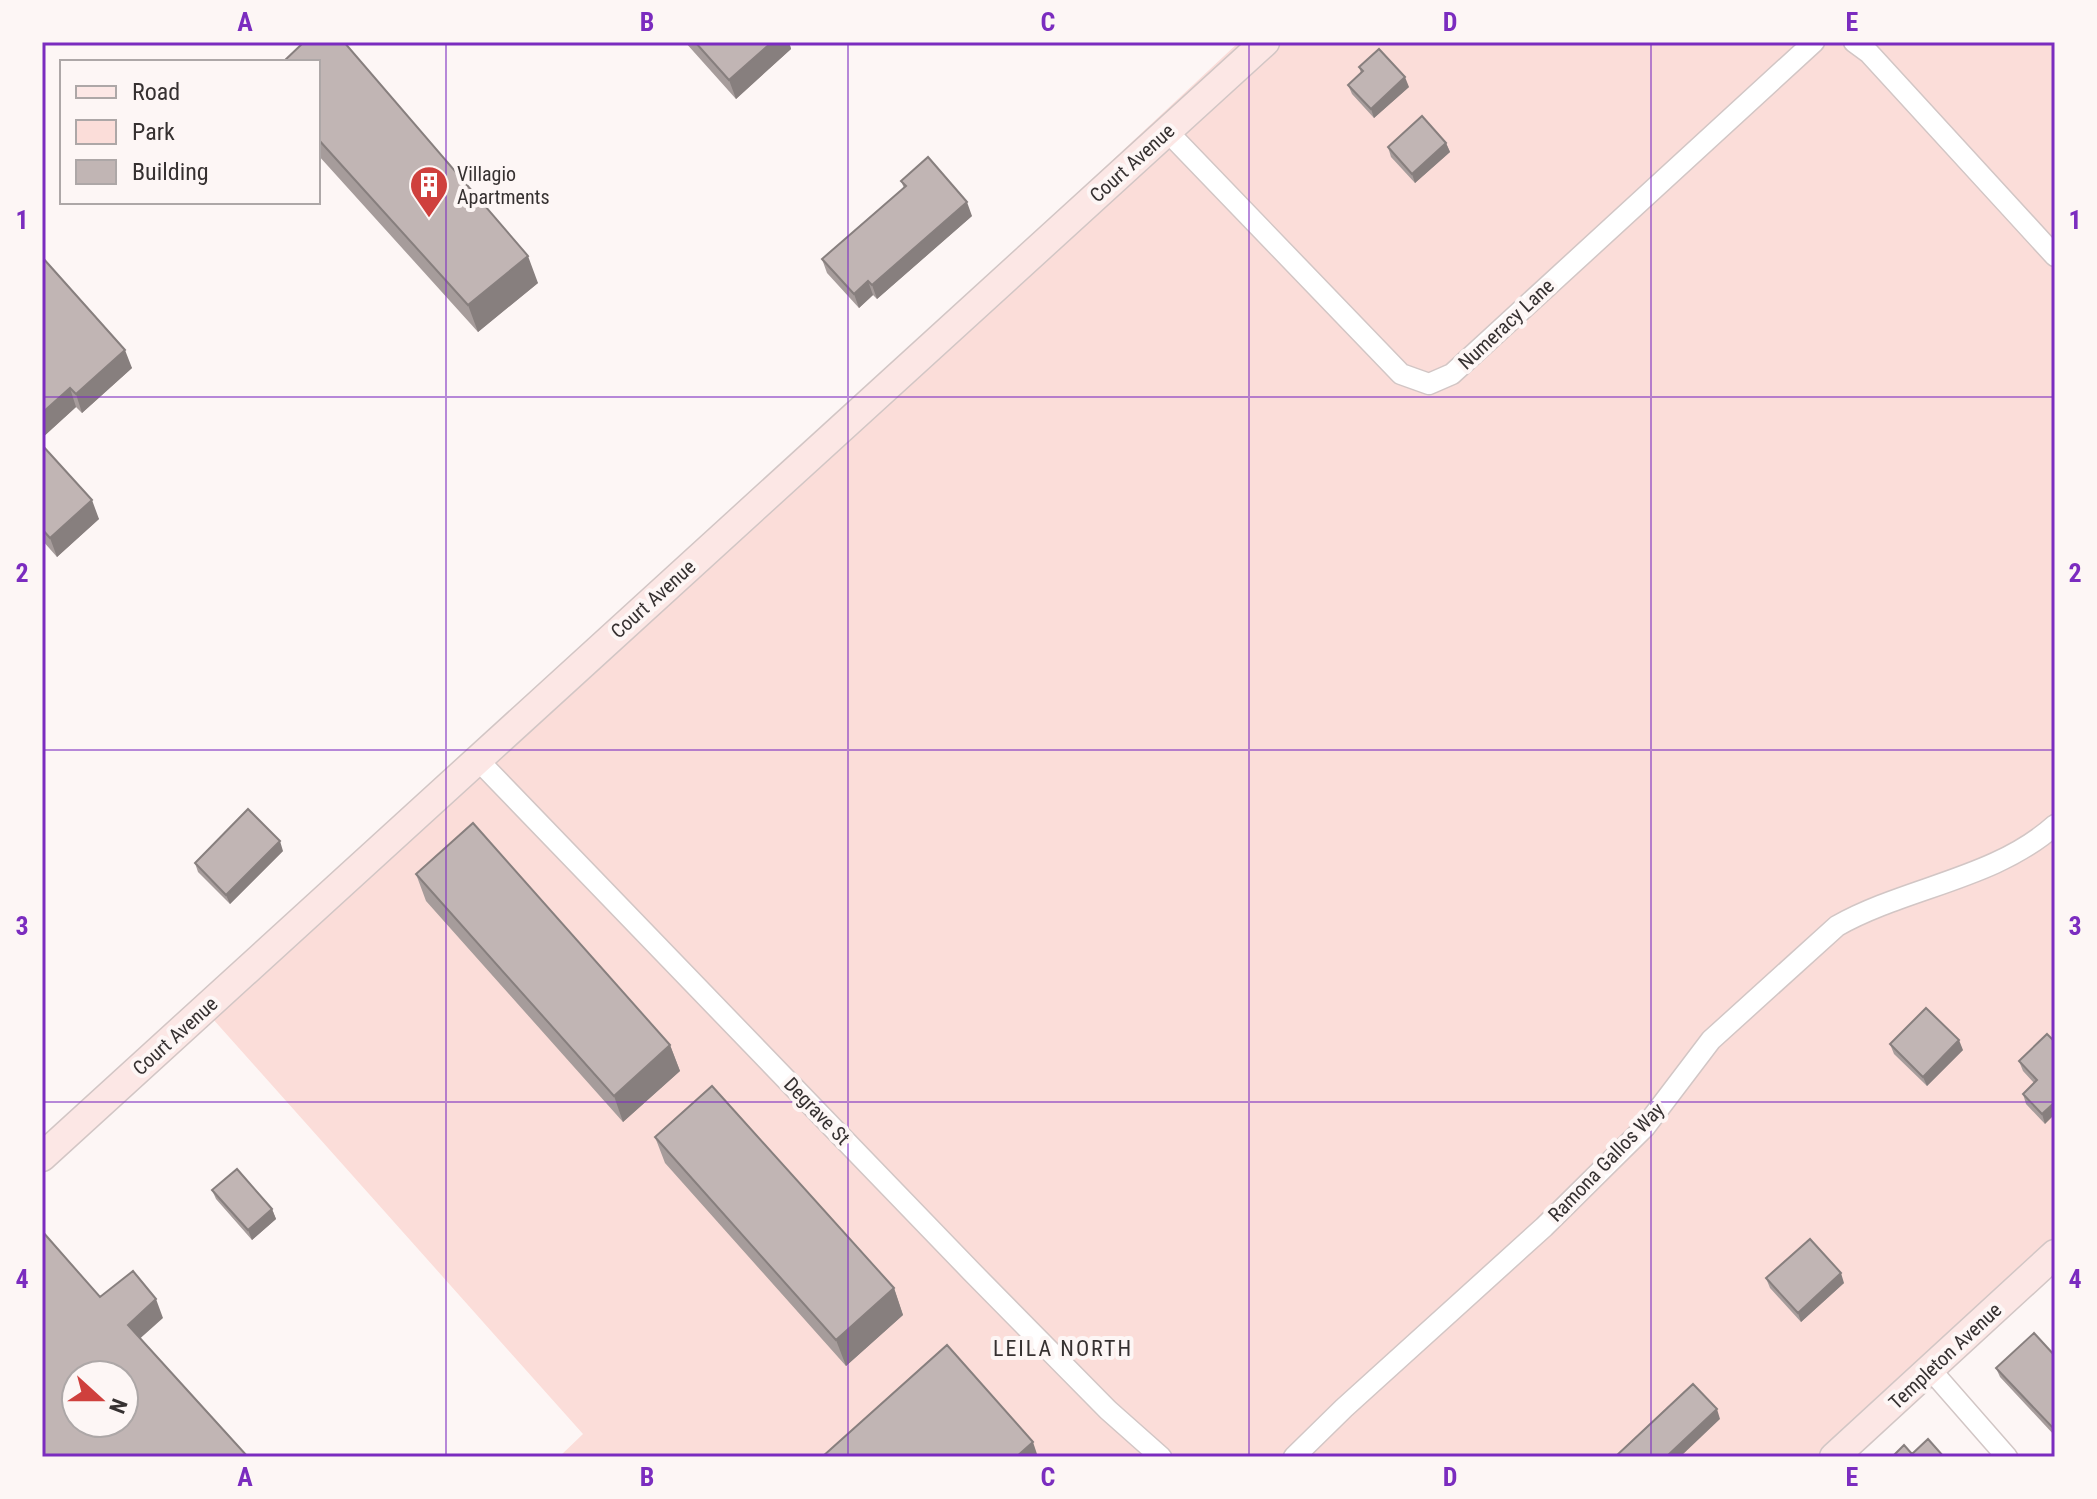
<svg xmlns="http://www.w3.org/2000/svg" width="2097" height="1499" font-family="'Roboto Condensed',sans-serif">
	<rect width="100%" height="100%" fill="#fdf6f5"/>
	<path fill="#fbddd9" d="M1239 42H2055V1254L1835 1457H559L583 1434 204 1009Z"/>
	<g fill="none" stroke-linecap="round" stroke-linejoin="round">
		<defs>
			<path id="street" d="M1854 42 1869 53 2055 256
				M1167 131 1401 374 1429 384 1452 374 1814 42
				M478 760 972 1272 1108 1410 1161 1457
				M1930 1369 2007 1457
				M1294 1457 1344 1408 1544 1227 1645 1127 1711 1040 1837 926C1906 887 1995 879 2055 825"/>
			<path id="secondary" d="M42 1157 1265 42
				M1834 1457 2055 1254"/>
		</defs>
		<use href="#street" stroke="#d2c6c5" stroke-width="23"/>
		<use href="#secondary" stroke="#d2c6c5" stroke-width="31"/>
		<use href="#street" stroke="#fff" stroke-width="20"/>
		<use href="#secondary" stroke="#fce7e5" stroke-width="28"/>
	</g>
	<path fill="#a69c9b" d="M685 42H789L791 49 736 99Z
		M318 62 538 283 478 332 318 155Z
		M1359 67 1409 87 1374 118 1352 94 1348 85 1361 73Z
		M1446 143 1450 152 1415 183 1391 157 1388 147Z
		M901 181 972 216 877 299 873 295 859 308 827 273 822 259 904 188Z
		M42 257 132 368 82 413 76 407 42 438Z
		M42 445 99 519 57 557 42 540Z
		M283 851 230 904 198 872 195 863Z
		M416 874 670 1045 680 1071 623 1122 426 901Z
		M2047 1034 2045 1124 2026 1104 2023 1094 2034 1083 2023 1071 2019 1061Z
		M1890 1044 1963 1050 1927 1086 1894 1054Z
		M655 1137 894 1288 903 1315 846 1366 665 1163Z
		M212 1190 272 1209 276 1219 252 1240 216 1199Z
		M1766 1278 1844 1283 1801 1322 1770 1288Z
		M2055 1356V1436L2000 1377 1996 1368Z"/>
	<path fill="#877f7e" d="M772 42H789L791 49 736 99 729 80Z
		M1405 77 1409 87 1374 118 1371 109Z
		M1446 143 1450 152 1415 183 1412 174Z
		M967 202 972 216 877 299 872 285Z
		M528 256 538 283 478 332 468 305Z
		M868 281 873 295 859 308 854 294Z
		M125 350 132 368 82 413 76 394Z
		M70 388 76 407 42 438V413Z
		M92 500 99 519 57 557 50 538Z
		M280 841 283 851 230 904 226 895Z
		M1959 1040 1963 1050 1927 1086 1923 1077Z
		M670 1045 680 1071 623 1122 614 1096Z
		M2055 1102V1114L2045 1124 2042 1114Z
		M272 1209 276 1219 252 1240 248 1230Z
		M1841 1273 1844 1283 1801 1322 1798 1313Z
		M894 1288 903 1315 846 1366 836 1340Z
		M156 1299 163 1318 135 1343 128 1325Z
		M1717 1409 1720 1419 1680 1457H1666Z
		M1033 1442 1038 1457H1016Z"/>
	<path fill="#c1b5b4" stroke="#877f7e" stroke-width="2" fill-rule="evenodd" d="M304 42H344L528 256 468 305 318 139V62H283Z
		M695 42H772L729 80Z
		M1379 49 1405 77 1371 109 1348 85 1363 71 1359 67Z
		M1422 116 1446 143 1412 174 1388 147Z
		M928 157 967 202 872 285 868 281 854 294 822 259 906 186 901 181Z
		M42 257 125 350 76 394 70 388 42 413Z
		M42 445 92 500 50 538 42 529Z
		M248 809 280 841 226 895 195 863Z
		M473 823 670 1045 614 1096 416 874Z
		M1926 1008 1959 1040 1923 1077 1890 1044Z
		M2047 1034 2055 1042V1102L2042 1114 2023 1094 2037 1080 2019 1061Z
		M712 1086 894 1288 836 1340 655 1137Z
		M237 1169 272 1209 248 1230 212 1190Z
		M42 1231 100 1297 133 1271 156 1299 128 1325 248 1457H42ZM76 1375H124V1423H76Z
		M1810 1239 1841 1273 1798 1313 1766 1278Z
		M2034 1333 2055 1356V1430L1996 1368Z
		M947 1345 1033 1442 1016 1457H822Z
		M1693 1384 1717 1409 1666 1457H1615Z
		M1928 1439 1944 1457H1892L1904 1445 1912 1454Z"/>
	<path fill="none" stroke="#7b2cbf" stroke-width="2" stroke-opacity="0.55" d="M446 42V1457M848 42V1457M1249 42V1457M1651 42V1457M42 397H2055M42 750H2055M42 1102H2055"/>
	<defs>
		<symbol id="building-pin" viewBox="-11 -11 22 30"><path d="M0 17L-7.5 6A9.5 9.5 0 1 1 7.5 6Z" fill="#cf403d" stroke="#fdf6f5"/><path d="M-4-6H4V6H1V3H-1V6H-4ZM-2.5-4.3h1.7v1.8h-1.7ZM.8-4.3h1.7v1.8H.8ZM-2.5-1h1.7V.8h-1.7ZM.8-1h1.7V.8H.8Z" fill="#fff"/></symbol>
	</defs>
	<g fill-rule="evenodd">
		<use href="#building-pin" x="407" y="163" width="44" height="60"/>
	</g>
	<g text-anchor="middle" stroke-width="8" stroke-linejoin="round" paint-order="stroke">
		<g font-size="20" fill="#363131" stroke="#fdf6f5">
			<text transform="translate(1132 163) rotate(-42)" y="7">Court Avenue</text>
			<text transform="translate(1506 324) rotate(-43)" y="7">Numeracy Lane</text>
			<text transform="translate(653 599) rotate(-42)" y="7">Court Avenue</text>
			<text transform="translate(175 1036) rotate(-42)" y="7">Court Avenue</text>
			<text transform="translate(817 1111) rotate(46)" y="7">Degrave St</text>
			<text transform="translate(1606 1162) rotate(-46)" y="7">Ramona Gallos Way</text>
			<text transform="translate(1945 1356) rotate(-43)" y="7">Templeton Avenue</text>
		</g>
		<g font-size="20" fill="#363131" stroke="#fdf6f5" text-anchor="start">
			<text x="457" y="181">Villagio<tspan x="457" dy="23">Apartments</tspan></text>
		</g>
		<g font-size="22" letter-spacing="2" fill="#363131" stroke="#fdf6f5">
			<text x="1063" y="1356">LEILA NORTH</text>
		</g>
	</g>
	<rect width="2097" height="1499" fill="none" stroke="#fdf6f5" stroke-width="88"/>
	<rect x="60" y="60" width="260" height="144" fill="#fdf6f5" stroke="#ada7a7" stroke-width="2"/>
	<rect x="76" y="86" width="40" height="12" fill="#fce7e5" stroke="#ada7a7" stroke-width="2"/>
	<text x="132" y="100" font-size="24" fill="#363131">Road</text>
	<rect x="76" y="120" width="40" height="24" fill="#fbddd9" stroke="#ada7a7" stroke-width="2"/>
	<text x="132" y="140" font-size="24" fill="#363131">Park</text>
	<rect x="76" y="160" width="40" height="24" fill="#c1b5b4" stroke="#ada7a7" stroke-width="2"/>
	<text x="132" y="180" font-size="24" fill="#363131">Building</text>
	<g transform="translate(100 1399) rotate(111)"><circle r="38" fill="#fdf6f5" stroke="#ada7a7" stroke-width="2"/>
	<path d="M0-6L14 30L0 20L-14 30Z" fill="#cf403d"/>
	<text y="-12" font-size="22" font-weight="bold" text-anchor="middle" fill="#363131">N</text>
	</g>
	<rect x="44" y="44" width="2009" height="1411" fill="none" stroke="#7b2cbf" stroke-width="3"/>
	<g font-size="26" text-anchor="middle" font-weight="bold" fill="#7b2cbf">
		<text x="245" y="31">A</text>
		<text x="647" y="31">B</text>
		<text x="1048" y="31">C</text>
		<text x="1450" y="31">D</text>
		<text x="1852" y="31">E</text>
		<text x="22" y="229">1</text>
		<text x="2075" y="229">1</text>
		<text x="22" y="582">2</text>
		<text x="2075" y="582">2</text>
		<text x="22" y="935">3</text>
		<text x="2075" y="935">3</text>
		<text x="22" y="1288">4</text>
		<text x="2075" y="1288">4</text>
		<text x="245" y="1486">A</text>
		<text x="647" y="1486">B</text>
		<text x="1048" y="1486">C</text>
		<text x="1450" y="1486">D</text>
		<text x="1852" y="1486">E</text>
	</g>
</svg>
